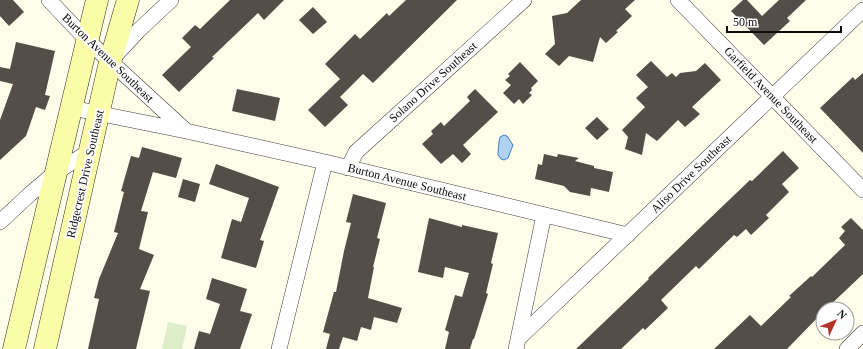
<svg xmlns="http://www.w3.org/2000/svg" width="863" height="349" font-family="Georgia,serif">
	<rect width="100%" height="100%" fill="#fefdea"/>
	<path fill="#dceec7" d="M168 322 187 326 182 349H162Z"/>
	<path fill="#b1d3f3" stroke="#3b7fc7" d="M504 135 507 136 513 145 508 158 504 160 501 159 498 155C498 151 499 140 500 137Z"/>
	<path fill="#534e48" d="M0 0H13L24 12 9 26 0 16Z
		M230 0H284L264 20 258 13 212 57 214 58 179 92 162 75 191 47 182 38 195 25 200 29Z
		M406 0H457L373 83 363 74 340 97 348 105 325 127 308 110 340 79 325 64 355 34 360 39 387 13 389 16Z
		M581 0H635L625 9 632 16 616 31 618 32 606 43 600 37 593 62 569 56 559 66 545 54 555 44 552 16 567 13Z
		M743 0H747L762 16 779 0H806L787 18 790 21 764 45 731 11Z
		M313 7 327 22 313 34 299 20Z
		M16 42 55 51 45 95 50 96 45 110 36 107 26 136 0 160V120L13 84 0 81V67L10 69Z
		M651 61 667 77 672 73 676 77 680 73 696 71 705 63 721 80 692 107 700 114 685 127 678 120 657 141 646 133 642 155 625 149 628 137 622 130 645 107 636 98 648 87 636 75Z
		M520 62 538 81 531 88 532 90 529 93 532 95 523 104 519 99 514 104 503 93 511 85 505 80 510 76 508 74Z
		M863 73V153L820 108 853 77 855 80Z
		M237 89 280 98 275 121 232 111Z
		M475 89 498 112 463 145 471 154 462 163 453 154 441 164 422 144 433 134 431 131 441 122 444 126 470 101 467 97Z
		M597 117 609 129 597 140 585 128Z
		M142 147 182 158 176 178 153 172 141 211 148 212 139 249 154 255 140 289 150 291 136 349H88L99 299 94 298 99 279 118 233 114 232 124 192 121 191 131 156 139 158Z
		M783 151 799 168 782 184 789 192 766 215 769 218 751 235 746 229 737 237 734 235 699 269 696 266 661 300 668 308 645 330 643 328 621 349H576L649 279 648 278 705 223 750 180 752 181Z
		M544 154 557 157 558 154 579 158 575 161 594 166V168L613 172 609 192 591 188 590 196 570 192 564 186 535 179 538 164 542 165Z
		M216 164 279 187 260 240 264 241 256 268 221 258 232 219 241 222 249 198 209 184Z
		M183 179 200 184 195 202 178 197Z
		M353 194 386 203 377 238 380 239 373 267H374L368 298 402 308 397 323 374 317 371 330 361 327 357 341 343 337 339 349H326L330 334 323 332 334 292H336L344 251 351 223 346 222Z
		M429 218 462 227V225L498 233 491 263 493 264 486 293 488 294 474 339H473L470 349H445L449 332 445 330 455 295 462 297 469 273 445 267 443 278 418 272Z
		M851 218 863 230V274L826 309H823V312L787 349H714L750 315 761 326 791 297 789 296 811 276 812 277 845 245 839 238 845 231 841 227Z
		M212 278 247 289 240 311 252 314 240 349H194L199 331 210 334 220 304 206 299Z"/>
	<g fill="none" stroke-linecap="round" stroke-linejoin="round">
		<defs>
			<path id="street" d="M49 0 87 40 185 130
				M678 0 863 190
				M113 58 138 31 171 0
				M72 108 186 131 325 162 628 235
				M348 168 356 152 524 0
				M0 222 30 194 55 173 90 151
				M519 338 863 10
				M279 349 325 162
				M516 349 544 215
				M847 349 863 333"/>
			<path id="secondary" d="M14 349 97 0
				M45 349 110 62 128 0"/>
		</defs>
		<use href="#street" stroke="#3e3e3e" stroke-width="16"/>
		<use href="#secondary" stroke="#2d2d2d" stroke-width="23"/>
		<use href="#street" stroke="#fff" stroke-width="15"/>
		<use href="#secondary" stroke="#fbfca7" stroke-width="22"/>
	</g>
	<g text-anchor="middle" stroke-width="4" stroke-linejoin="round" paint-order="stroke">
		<g font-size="12" fill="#0b0b0b" stroke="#fff">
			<text transform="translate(108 58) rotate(44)" y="4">Burton Avenue Southeast</text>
			<text transform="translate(433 82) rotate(-42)" y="4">Solano Drive Southeast</text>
			<text transform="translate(771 95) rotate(46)" y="4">Garfield Avenue Southeast</text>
			<text transform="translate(85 174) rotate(-77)" y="4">Ridgecrest Drive Southeast</text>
			<text transform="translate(691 174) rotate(-44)" y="4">Aliso Drive Southeast</text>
			<text transform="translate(407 182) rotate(14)" y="4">Burton Avenue Southeast</text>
		</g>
	</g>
	<g transform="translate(835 321) rotate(46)"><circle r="19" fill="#ffffff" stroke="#9d9d9d"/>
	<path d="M0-3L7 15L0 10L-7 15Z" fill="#b4332a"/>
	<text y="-6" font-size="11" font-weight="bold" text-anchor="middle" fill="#0b0b0b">N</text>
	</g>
	<path d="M727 26v6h114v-6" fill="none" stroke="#0b0b0b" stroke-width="2"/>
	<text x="733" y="26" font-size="12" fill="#0b0b0b" stroke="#ffffff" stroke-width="3" paint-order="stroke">50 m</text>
</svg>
